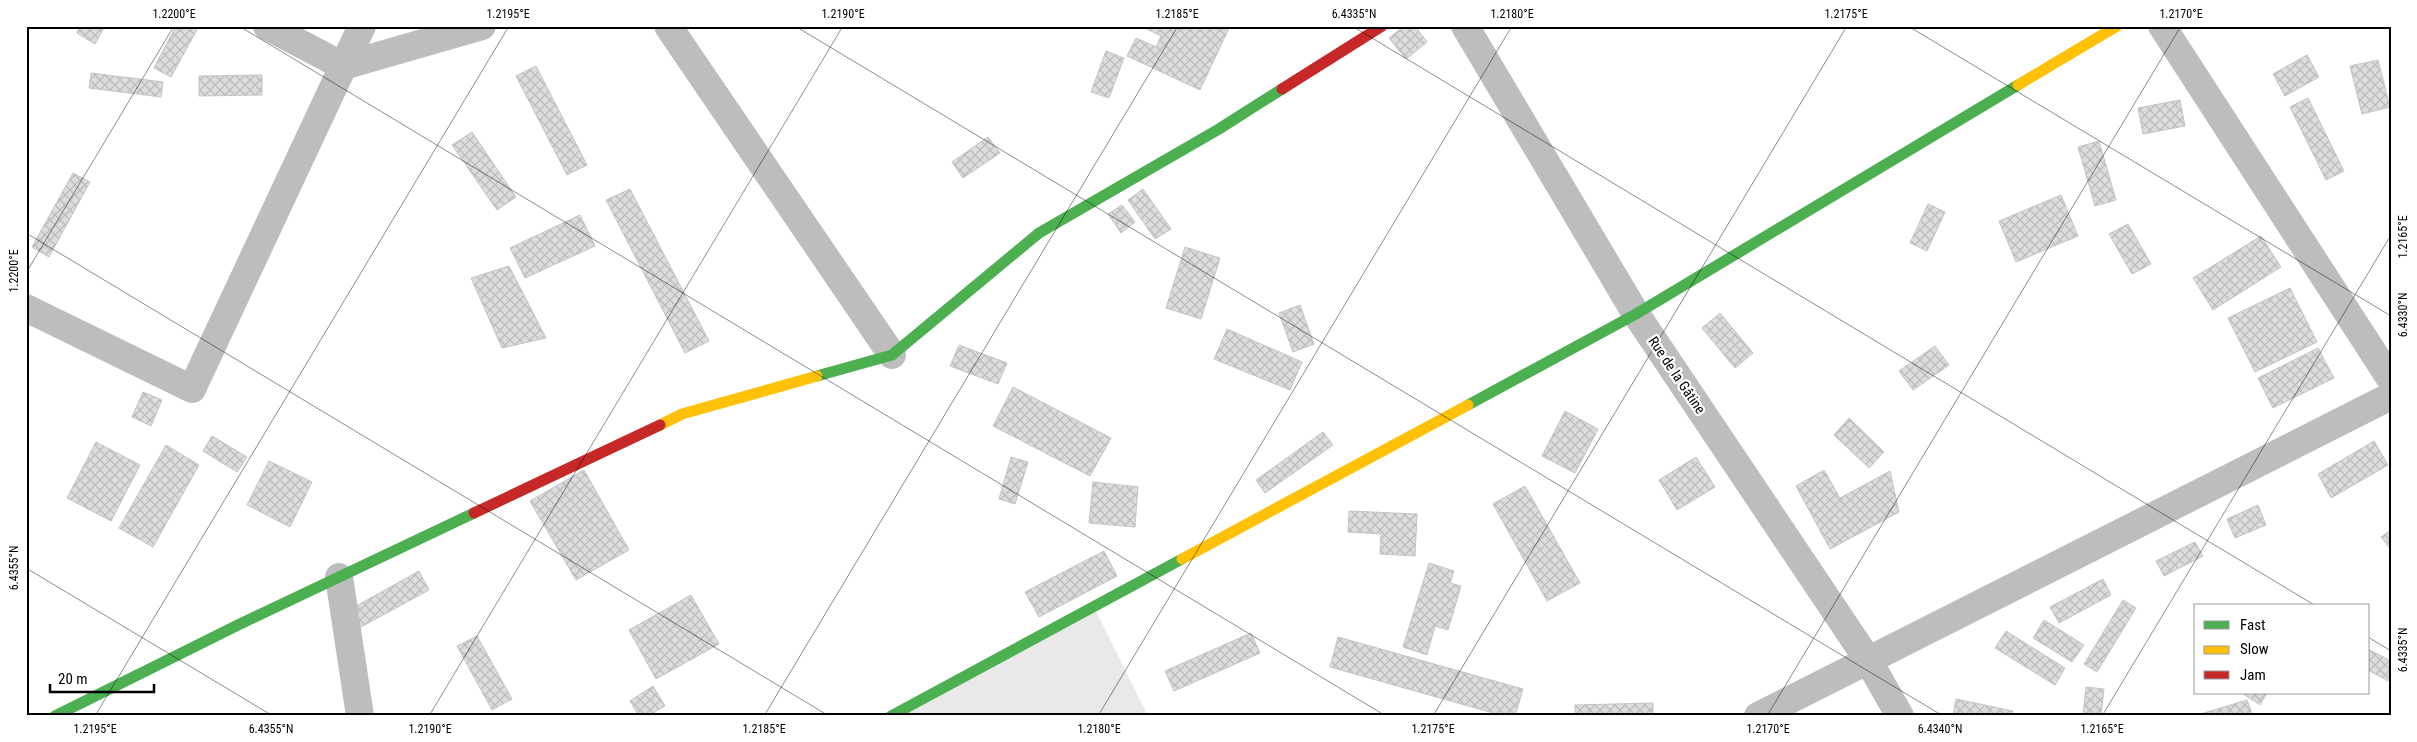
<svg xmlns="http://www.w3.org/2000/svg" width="2417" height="742" font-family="'Roboto Condensed',sans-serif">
	<defs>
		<pattern id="building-cross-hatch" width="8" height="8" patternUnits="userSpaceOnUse" patternTransform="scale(1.25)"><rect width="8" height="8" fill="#dcdcdc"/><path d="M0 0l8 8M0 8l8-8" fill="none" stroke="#bbb"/></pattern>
	</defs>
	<rect width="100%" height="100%" fill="#fff"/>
	<path fill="#e9e9e9" d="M1094 607 1148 716H890Z"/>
	<path fill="url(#building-cross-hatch)" stroke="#c4c4c4" d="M80 26H105L95 44 77 33Z
		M176 26H199L171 77 154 68Z
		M1141 26H1230L1200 90 1127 56 1136 38 1156 47 1161 36Z
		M1404 26H1415L1427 42 1406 59 1389 38Z
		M1106 51 1124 58 1109 98 1091 92Z
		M2307 55 2319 77 2285 96 2273 74Z
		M2378 60 2390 107 2362 114 2350 66Z
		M536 66 587 165 567 175 516 76Z
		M91 73 163 82 161 97 89 88Z
		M262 75V95L199 96V76Z
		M2308 98 2344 171 2326 180 2290 107Z
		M2180 100 2185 126 2143 134 2138 108Z
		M472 132 516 197 497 210 452 145Z
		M988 137 1000 153 963 178 952 162Z
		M2099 141 2116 200 2095 206 2078 147Z
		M73 173 90 182 49 257 32 247Z
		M630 189 709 341 685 353 606 200Z
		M1143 189 1171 229 1155 239 1128 200Z
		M2061 195 2078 236 2016 262 1999 221Z
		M1928 204 1945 212 1927 251 1910 243Z
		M1122 205 1135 222 1121 233 1108 214Z
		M580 215 595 246 525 278 510 248Z
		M2128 224 2151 264 2132 274 2109 234Z
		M2261 236 2281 267 2213 310 2193 278Z
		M1185 247 1220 258 1201 319 1166 308Z
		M509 266 546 338 502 348 471 278Z
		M2290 288 2317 342 2255 372 2228 318Z
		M1300 305 1314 344 1293 352 1279 313Z
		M1720 313 1753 353 1735 368 1702 328Z
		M1227 329 1302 362 1290 390 1214 359Z
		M959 345 1007 363 998 384 950 366Z
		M1935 346 1949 365 1913 390 1899 371Z
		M2318 348 2334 378 2273 408 2258 378Z
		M1013 387 1111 438 1090 476 993 426Z
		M143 392 162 400 151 426 132 417Z
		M1565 411 1598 429 1575 473 1542 456Z
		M1849 418 1884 452 1869 468 1834 435Z
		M1323 432 1333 445 1265 493 1256 480Z
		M212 436 247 457 237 472 203 451Z
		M2374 441 2388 465 2331 498 2318 474Z
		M96 442 140 465 111 521 67 498Z
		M166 445 199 465 153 547 119 528Z
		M1011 457 1028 462 1015 504 999 499Z
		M1696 457 1715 487 1677 510 1659 480Z
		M269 461 312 482 290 527 247 505Z
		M584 470 629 550 576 580 530 501Z
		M1824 470 1840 498 1890 471 1899 512 1830 549 1796 486Z
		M1093 482 1138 487 1135 527 1089 523Z
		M1525 486 1580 583 1547 601 1493 504Z
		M2258 505 2266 525 2235 538 2227 519Z
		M1349 511 1417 514 1415 556 1380 554 1381 534 1348 532Z
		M2391 530V550L2381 537Z
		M2195 542 2203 556 2164 576 2156 561Z
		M1104 551 1117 576 1039 617 1025 592Z
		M1429 563 1454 571 1450 583 1461 586 1448 630 1435 626 1427 655 1403 647Z
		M419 571 429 590 359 628 349 610Z
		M2103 579 2111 595 2059 623 2050 607Z
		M691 595 719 644 656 679 629 630Z
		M2123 600 2136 608 2097 672 2084 664Z
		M2044 620 2084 645 2072 662 2033 638Z
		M2006 631 2065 668 2055 685 1995 648Z
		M1251 633 1260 653 1174 691 1165 671Z
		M477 636 512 699 492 710 457 646Z
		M1338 637 1523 689 1515 716H1504L1330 667Z
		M2368 649 2391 661V676L2388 681 2368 670Z
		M653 686 665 706 648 716H639L630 701Z
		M2086 687 2104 689 2101 716H2083Z
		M2242 693H2267L2260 705Z
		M1956 699 2013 711 2012 716H1953Z
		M2247 700 2252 713 2244 716H2194Z
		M1653 703V716H1575V705Z"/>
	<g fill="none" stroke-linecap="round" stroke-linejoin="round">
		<path stroke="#bdbdbd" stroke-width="28" d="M267 26 343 66 482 26
			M668 26 892 355
			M1465 26 1636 314 1868 660 1900 716
			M2162 26 2391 380
			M26 308 192 389 362 26
			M339 577 360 716
			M1758 716 2391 396"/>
		<path stroke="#4caf50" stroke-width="11" d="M817 376 892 355 1039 233 1219 129 1282 89
			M1468 405 1636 314 2018 85
			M55 716 240 624 474 513
			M891 716 1182 559"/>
		<path stroke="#ffc107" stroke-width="11" d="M2018 85 2117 26
			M660 425 682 414 817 376
			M1182 559 1468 405"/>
		<path stroke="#c62828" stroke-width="11" d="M1282 89 1382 26
			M474 513 660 425"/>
	</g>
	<path fill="none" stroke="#000" stroke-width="1" stroke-opacity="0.45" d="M239 26 1386 716M795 26 1943 716M1352 26 2316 606M1908 26 2391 316M26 233 829 716M26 273 174 26M26 568 273 716M2368 637 2391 651M95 716 509 26M429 716 843 26M764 716 1178 26M1098 716 1512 26M1433 716 1847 26M1767 716 2181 26M2102 716 2391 235"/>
	<g text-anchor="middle" stroke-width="4.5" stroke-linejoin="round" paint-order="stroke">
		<g font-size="14" fill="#000" stroke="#fff">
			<text transform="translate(1677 375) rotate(56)" y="5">Rue de la Gâtine</text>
		</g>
	</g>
	<rect width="2417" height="742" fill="none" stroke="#ffffff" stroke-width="55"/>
	<rect x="2194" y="604" width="175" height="90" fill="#ffffff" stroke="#999999"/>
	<rect x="2204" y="621" width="25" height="8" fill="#4caf50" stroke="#999999"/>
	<text x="2240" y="630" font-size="15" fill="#000000">Fast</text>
	<rect x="2204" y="646" width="25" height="8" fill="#ffc107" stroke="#999999"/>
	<text x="2240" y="654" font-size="15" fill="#000000">Slow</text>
	<rect x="2204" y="671" width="25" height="8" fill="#c62828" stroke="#999999"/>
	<text x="2240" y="680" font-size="15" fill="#000000">Jam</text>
	<path d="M50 684v8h104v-8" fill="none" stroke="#000000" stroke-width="2.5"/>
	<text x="58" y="684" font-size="15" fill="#000000" stroke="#ffffff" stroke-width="4" paint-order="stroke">20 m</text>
	<rect x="28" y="28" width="2362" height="686" fill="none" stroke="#000" stroke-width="2"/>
	<g font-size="12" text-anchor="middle" fill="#000">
		<text x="174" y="18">1.2200°E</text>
		<text x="508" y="18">1.2195°E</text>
		<text x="843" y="18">1.2190°E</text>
		<text x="1177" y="18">1.2185°E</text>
		<text x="1354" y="18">6.4335°N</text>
		<text x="1512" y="18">1.2180°E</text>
		<text x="1846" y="18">1.2175°E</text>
		<text x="2181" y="18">1.2170°E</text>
		<text transform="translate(2403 237) rotate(-90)" y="4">1.2165°E</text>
		<text transform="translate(14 271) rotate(-90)" y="4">1.2200°E</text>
		<text transform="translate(2403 315) rotate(-90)" y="4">6.4330°N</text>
		<text transform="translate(14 568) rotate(-90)" y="4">6.4355°N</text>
		<text transform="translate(2403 650) rotate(-90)" y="4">6.4335°N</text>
		<text x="95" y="733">1.2195°E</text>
		<text x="271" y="733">6.4355°N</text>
		<text x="430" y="733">1.2190°E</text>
		<text x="764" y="733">1.2185°E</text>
		<text x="1099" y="733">1.2180°E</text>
		<text x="1433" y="733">1.2175°E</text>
		<text x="1768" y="733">1.2170°E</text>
		<text x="1940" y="733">6.4340°N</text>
		<text x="2102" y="733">1.2165°E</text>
	</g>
</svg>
